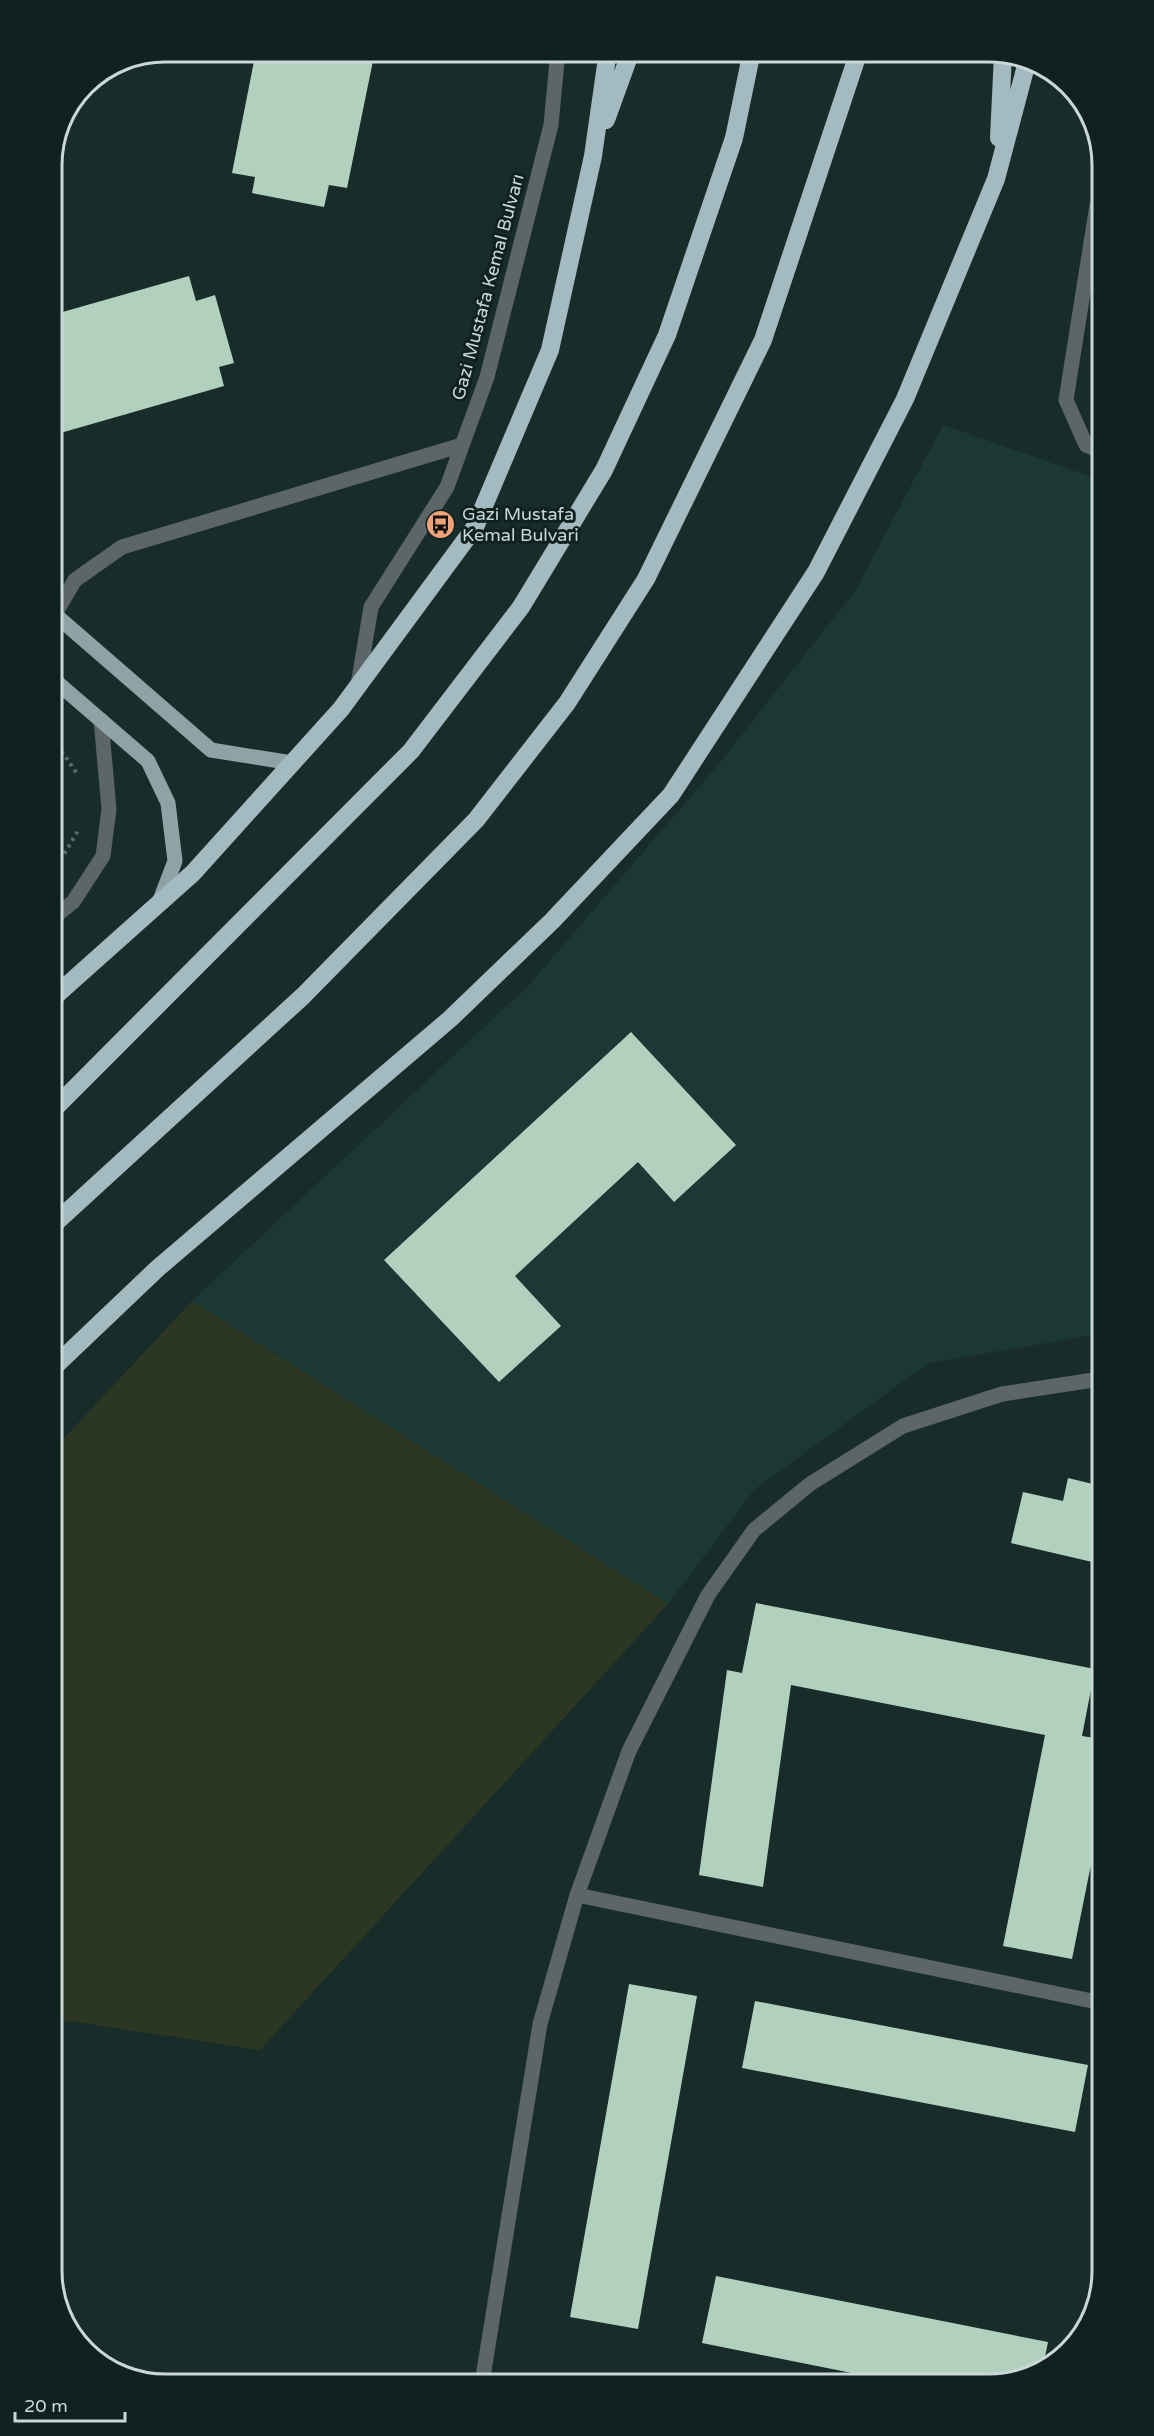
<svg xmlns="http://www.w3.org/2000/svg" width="1154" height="2436" font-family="'Varela Round',sans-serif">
	<rect width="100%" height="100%" fill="#182c2a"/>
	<path fill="#1b3835" d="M943 425 1098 479 1100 1334 928 1363 754 1490 668 1604 192 1301 528 986 718 765 855 591Z"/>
	<path fill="#2c3723" d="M192 1301 668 1604 260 2050 56 2019 55 1448Z"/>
	<path fill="#b1d1be" d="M256 51H375L347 188 329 185 324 207 252 193 255 177 232 173Z
		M189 276 196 301 215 295 234 363 219 367 224 386 57 434 52 417V315Z
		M1097 870H1099V961H1092Z
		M631 1032 736 1145 674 1202 638 1162 515 1276 561 1326 499 1382 384 1260Z
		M1098 1131H1100V1261H1093Z
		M1068 1478 1101 1486V1564L1011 1543 1023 1492 1063 1501Z
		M756 1603 1095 1669 1082 1736 1101 1739 1102 1810 1072 1959 1003 1946 1045 1735 791 1685 763 1887 699 1875 727 1670 742 1673Z
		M629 1984 697 1996 638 2329 570 2317Z
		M755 2001 1088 2065 1075 2132 742 2068Z
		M716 2276 1048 2342 1043 2367 1026 2379 887 2380 702 2343Z"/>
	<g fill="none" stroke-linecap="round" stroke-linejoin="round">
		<path stroke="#5b6c6a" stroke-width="4" stroke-dasharray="3 4.5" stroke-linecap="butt" d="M53 739 78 775
			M53 873 79 829"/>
		<path stroke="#5c6567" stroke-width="15" d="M55 614 75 580 122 547 462 445
			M358 685 371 607 447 487 487 377 551 125 558 51
			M53 918 73 902 103 856 109 809 101 720"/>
		<path stroke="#5c6567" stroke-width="15" d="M1097 205 1066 400 1086 445 1098 450
			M577 1895 1102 2003
			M482 2383 540 2024 577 1895 629 1751 708 1595 754 1530 810 1484 903 1426 1002 1394 1100 1379"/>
		<path stroke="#8fa2a6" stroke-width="15" d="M52 612 211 750 292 763
			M53 679 148 761 168 803 175 861 159 903"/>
		<path stroke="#a3bac0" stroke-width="18" d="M606 120 631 51
			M999 138 1003 54
			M54 997 193 873 341 709 475 527 550 350 593 156 608 51
			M54 1109 411 751 521 607 604 470 667 335 734 138 752 51
			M54 1224 303 996 476 820 567 703 646 579 763 340 859 51
			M55 1366 158 1268 450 1019 552 921 671 795 816 572 905 399 996 179 1027 62"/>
	</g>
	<defs>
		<symbol id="bus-disc" viewBox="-11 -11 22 22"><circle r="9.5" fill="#f0a279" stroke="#0f2220"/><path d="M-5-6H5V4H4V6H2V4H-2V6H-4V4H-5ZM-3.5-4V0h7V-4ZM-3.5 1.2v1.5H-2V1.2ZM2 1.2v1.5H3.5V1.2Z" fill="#111"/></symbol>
	</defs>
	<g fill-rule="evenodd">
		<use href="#bus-disc" x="424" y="508" width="33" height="33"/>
	</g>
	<g text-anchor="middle" stroke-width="6" stroke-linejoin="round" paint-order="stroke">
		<g font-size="18" fill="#cbd7d6" stroke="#0f2220">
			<text transform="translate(488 287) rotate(-75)" y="6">Gazi Mustafa Kemal Bulvarı</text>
		</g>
		<g font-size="18" fill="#cbd7d6" stroke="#0f2220" text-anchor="start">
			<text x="462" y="520">Gazi Mustafa<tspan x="462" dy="21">Kemal Bulvari</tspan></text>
		</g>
	</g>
	<path d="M0 0H1154V2436H0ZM165 62H989A103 103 0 0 1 1092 165V2271A103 103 0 0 1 989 2374H165A103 103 0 0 1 62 2271V165A103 103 0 0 1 165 62Z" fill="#0f2220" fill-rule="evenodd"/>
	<path fill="none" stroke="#cbd7d6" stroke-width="3" d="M165 62H989A103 103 0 0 1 1092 165V2271A103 103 0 0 1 989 2374H165A103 103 0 0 1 62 2271V165A103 103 0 0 1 165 62Z"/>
	<path d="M15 2412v9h110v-9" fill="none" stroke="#cbd7d6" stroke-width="3"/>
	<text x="24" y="2412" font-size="18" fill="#cbd7d6" stroke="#0f2220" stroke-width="4.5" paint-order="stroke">20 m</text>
</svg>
